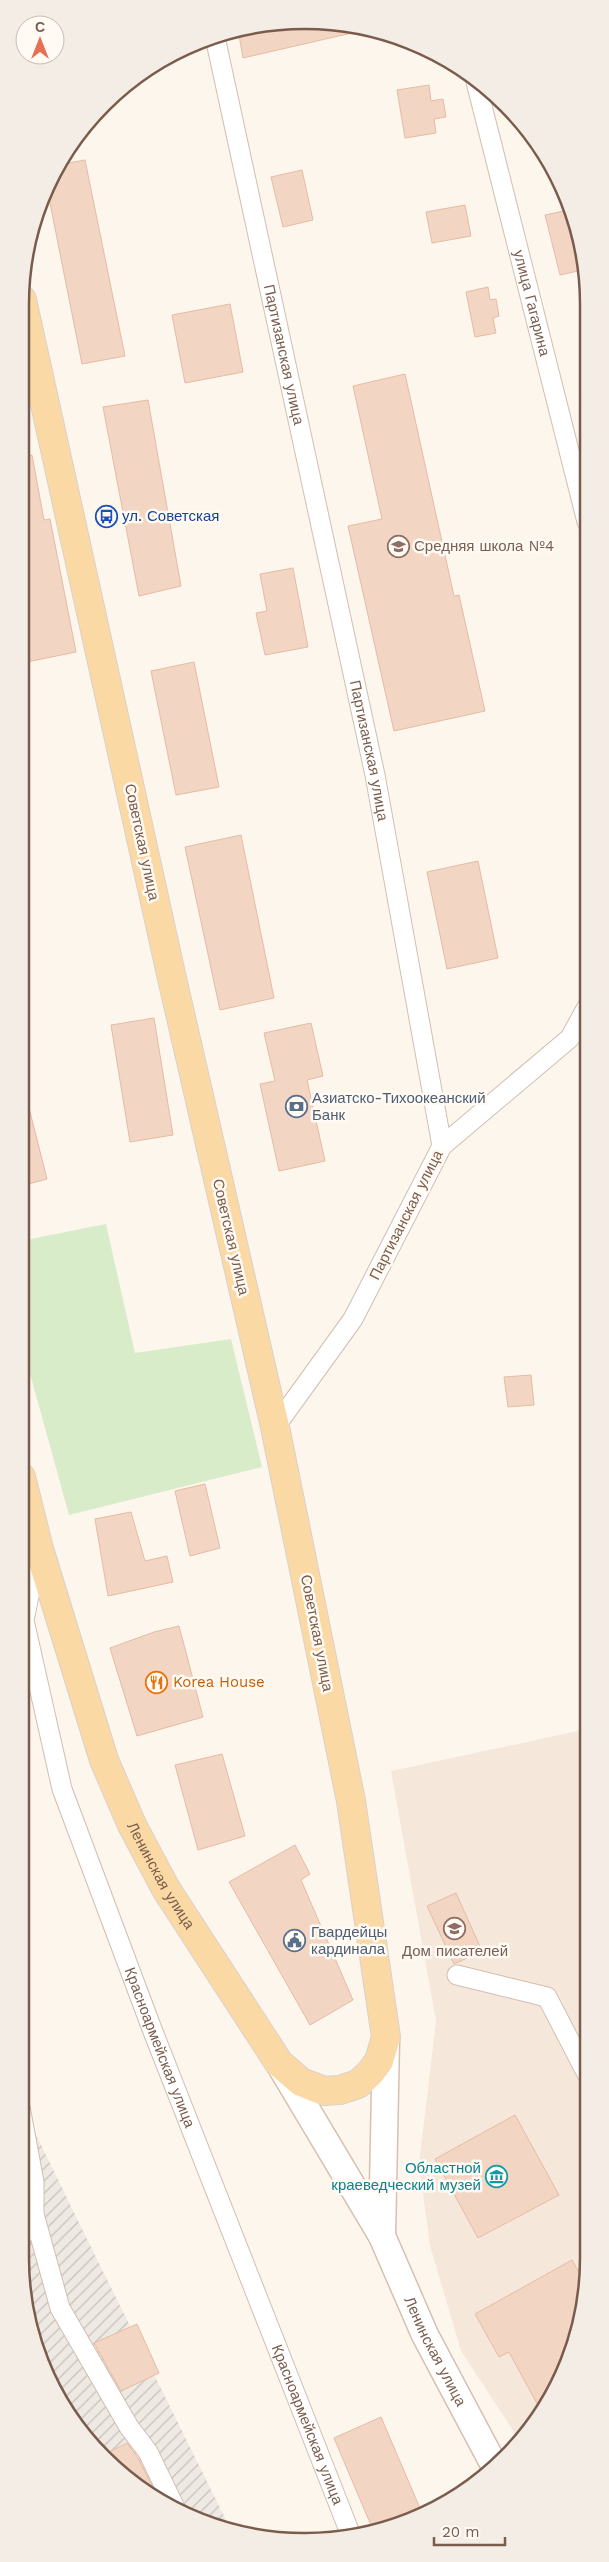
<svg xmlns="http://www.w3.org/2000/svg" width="609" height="2562" font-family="'Work Sans',sans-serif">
	<defs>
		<pattern id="industrial-furrows" width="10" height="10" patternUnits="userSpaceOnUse" patternTransform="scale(1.25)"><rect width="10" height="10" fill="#efe9e4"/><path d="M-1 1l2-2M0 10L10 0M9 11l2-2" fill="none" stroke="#c7c0bb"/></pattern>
	</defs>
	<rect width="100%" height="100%" fill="#fdf6ec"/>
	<path fill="#f5e8da" d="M587 1729V2295L551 2399 518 2438 461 2351 430 2246 419 2164 436 2021 391 1771Z"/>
	<path fill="url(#industrial-furrows)" d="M20 2102 89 2243 229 2526 178 2513 91 2445 42 2366 20 2257Z"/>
	<path fill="#d8ecc9" d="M106 1224 135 1353 231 1339 262 1467 69 1515 21 1341V1241Z"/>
	<path fill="#f3d5c3" stroke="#e6bba3" d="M342 22 355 26 356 32 243 58 238 29Z
		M429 85 431 101 443 99 446 117 434 119 436 133 405 138 397 90Z
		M85 160 125 356 82 364 48 193 57 165Z
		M302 170 313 220 283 227 271 177Z
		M465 205 471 236 432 243 426 212Z
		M569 210 587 269 560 275 545 215Z
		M488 287 490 300 496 299 499 316 493 318 496 333 475 337 466 292Z
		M230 304 243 372 185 383 172 315Z
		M405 374 454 596 459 595 485 711 394 731 348 526 382 519 353 386Z
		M148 400 181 586 139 596 103 407Z
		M32 455 44 520 50 519 76 652 27 662 22 637V456Z
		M293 568 308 647 265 655 256 613 267 611 260 574Z
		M194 662 219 787 176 795 151 671Z
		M241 835 274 998 220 1010 185 847Z
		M478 861 498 958 447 969 427 872Z
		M154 1018 173 1135 130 1142 111 1025Z
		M311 1023 323 1076 307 1080 325 1161 279 1171 260 1084 275 1081 264 1033Z
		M21 1104H28L47 1179 21 1186Z
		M531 1375 534 1405 508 1407 504 1377Z
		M205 1484 220 1548 190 1556 175 1491Z
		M131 1512 145 1561 167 1556 173 1582 108 1596 95 1519Z
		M179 1626 203 1717 137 1736 110 1648 154 1632Z
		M222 1754 245 1836 198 1850 175 1765Z
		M295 1845 310 1874 301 1880 353 2000 310 2025 229 1882Z
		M456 1893 482 1951 454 1964 427 1906Z
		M515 2115 559 2195 478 2238 435 2159Z
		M572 2260 587 2287V2295L551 2400 541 2411 509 2352 499 2357 475 2314Z
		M137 2324 159 2373 121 2391 94 2343Z
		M381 2417 422 2513 396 2527 373 2530 334 2438Z
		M127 2443 138 2458 157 2496 103 2455Z"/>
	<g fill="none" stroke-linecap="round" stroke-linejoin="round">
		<defs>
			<g id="minor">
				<path id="s1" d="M215 37 375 775 442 1146 353 1319 275 1427"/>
				<path id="s2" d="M476 82 587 522"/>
				<path d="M442 1146 570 1038 587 1007"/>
				<path id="s3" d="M38 1552 24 1620 62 1789 152 2029 350 2533"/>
				<path d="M457 1975 547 1997 587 2074"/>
				<path d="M20 2107 34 2182V2214L60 2308 129 2427 148 2452 177 2512"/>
				<path d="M20 2240 34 2214"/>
			</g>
			<g id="secondary">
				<path id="s4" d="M280 2065 382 2236 425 2335 494 2465"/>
				<path d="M382 2236 386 2040"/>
			</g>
			<g id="primary">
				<path id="s5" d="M21 1477 39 1549 104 1760 132 1825 166 1889 279 2063 301 2082 324 2091 340 2090 358 2084 370 2073 379 2061 386 2037 351 1801 275 1427 171 974 22 300"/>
			</g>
		</defs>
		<use href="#minor" stroke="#d1beb0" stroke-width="21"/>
		<use href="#secondary" stroke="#d6c0b0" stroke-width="29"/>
		<use href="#primary" stroke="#dad1cd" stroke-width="30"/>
		<use href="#minor" stroke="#fff" stroke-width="19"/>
		<use href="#secondary" stroke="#fff" stroke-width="26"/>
		<use href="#primary" stroke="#fbd9a5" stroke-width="28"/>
	</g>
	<defs>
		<symbol id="bus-ring" viewBox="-11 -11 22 22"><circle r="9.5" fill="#fffaf3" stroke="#1a4fb4" stroke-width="1.5"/><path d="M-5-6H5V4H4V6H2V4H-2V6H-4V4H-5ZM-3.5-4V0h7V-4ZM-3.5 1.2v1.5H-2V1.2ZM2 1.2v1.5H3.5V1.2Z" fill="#1a4fb4"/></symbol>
		<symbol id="school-ring" viewBox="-11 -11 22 22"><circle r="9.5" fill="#fffaf3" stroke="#8d6e63" stroke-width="1.5"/><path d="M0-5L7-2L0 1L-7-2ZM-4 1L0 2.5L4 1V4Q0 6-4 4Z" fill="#8d6e63"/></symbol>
		<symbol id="bank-ring" viewBox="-11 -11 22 22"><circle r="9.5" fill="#fffaf3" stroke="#5c6f8a" stroke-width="1.5"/><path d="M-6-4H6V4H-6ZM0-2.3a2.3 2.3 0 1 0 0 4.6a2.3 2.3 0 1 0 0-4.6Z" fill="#5c6f8a"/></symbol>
		<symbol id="restaurant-ring" viewBox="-11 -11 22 22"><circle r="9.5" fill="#fffaf3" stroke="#e8710a" stroke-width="1.5"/><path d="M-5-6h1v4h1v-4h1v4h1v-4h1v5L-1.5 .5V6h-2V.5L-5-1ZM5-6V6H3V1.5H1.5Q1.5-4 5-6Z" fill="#e8710a"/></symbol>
		<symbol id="civic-ring" viewBox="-11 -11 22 22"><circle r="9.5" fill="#fffaf3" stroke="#5c6f8a" stroke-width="1.5"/><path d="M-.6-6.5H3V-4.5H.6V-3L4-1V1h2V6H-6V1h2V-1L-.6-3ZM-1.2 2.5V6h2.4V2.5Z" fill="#5c6f8a"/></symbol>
		<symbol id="museum-ring" viewBox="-11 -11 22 22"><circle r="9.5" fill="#fffaf3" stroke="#0f9aa8" stroke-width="1.5"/><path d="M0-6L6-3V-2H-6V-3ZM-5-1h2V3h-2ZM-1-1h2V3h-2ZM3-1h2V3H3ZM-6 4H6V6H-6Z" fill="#0f9aa8"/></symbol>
	</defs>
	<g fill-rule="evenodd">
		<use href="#bus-ring" x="94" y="504" width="25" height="25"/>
		<use href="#school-ring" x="386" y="534" width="25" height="25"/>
		<use href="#bank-ring" x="284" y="1094" width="25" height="25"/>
		<use href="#restaurant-ring" x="144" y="1670" width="25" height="25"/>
		<use href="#school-ring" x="442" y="1916" width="25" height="25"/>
		<use href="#civic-ring" x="282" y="1928" width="25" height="25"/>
		<use href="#museum-ring" x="484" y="2164" width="25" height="25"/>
	</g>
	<g text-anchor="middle" stroke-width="5" stroke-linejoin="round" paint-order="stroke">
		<g font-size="15" fill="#7a5c4d" stroke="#fffaf3">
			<text dy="5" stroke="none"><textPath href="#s2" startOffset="228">улица Гагарина</textPath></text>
			<text dy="5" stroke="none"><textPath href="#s1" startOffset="325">Партизанская улица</textPath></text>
			<text dy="5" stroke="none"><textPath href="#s1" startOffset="730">Партизанская улица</textPath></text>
			<text transform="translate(142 842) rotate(78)" y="5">Советская улица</text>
			<text transform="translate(406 1215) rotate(-63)" y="5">Партизанская улица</text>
			<text transform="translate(231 1237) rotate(77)" y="5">Советская улица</text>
			<text transform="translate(317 1633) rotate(79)" y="5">Советская улица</text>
			<text dy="5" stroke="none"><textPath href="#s5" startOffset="424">Ленинская улица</textPath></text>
			<text dy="5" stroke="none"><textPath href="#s3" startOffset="519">Красноармейская улица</textPath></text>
			<text dy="5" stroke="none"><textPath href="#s4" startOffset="326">Ленинская улица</textPath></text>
			<text dy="5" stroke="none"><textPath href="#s3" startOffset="924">Красноармейская улица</textPath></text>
		</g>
		<g font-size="15" fill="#164399" stroke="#fffaf3" text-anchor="start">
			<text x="122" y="521">ул. Советская</text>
		</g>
		<g font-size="15" fill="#785e54" stroke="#fffaf3" text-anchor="start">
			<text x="414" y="551">Средняя школа №4</text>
			<text x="455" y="1956" text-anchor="middle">Дом писателей</text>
		</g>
		<g font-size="15" fill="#4e5e75" stroke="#fffaf3" text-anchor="start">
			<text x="312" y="1103">Азиатско-Тихоокеанский<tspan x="312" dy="17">Банк</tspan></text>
			<text x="311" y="1937">Гвардейцы<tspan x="311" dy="17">кардинала</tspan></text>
		</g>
		<g font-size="15" fill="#c56008" stroke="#fffaf3" text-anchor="start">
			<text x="173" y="1687">Korea House</text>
		</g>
		<g font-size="15" fill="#0d838f" stroke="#fffaf3" text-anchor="end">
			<text x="481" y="2173">Областной<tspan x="481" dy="17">краеведческий музей</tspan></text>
		</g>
	</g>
	<path d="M0 0H609V2562H0ZM304 29H305A275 275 0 0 1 580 304V2258A275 275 0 0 1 305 2533H304A275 275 0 0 1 29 2258V304A275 275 0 0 1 304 29Z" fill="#f4ede6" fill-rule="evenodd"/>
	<path fill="none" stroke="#7a5c4d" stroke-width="2.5" d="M304 29H305A275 275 0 0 1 580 304V2258A275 275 0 0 1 305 2533H304A275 275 0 0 1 29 2258V304A275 275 0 0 1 304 29Z"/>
	<g transform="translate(40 40)"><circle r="24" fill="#fffaf3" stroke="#cabbb1"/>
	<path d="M0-4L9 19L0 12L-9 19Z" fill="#e76f51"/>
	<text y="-8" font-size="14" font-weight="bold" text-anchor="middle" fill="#7a5c4d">С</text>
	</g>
	<path d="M434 2537v8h71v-8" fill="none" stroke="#7a5c4d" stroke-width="2.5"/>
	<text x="442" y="2537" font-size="15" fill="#7a5c4d" stroke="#fffaf3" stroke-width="4" paint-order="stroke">20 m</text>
</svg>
